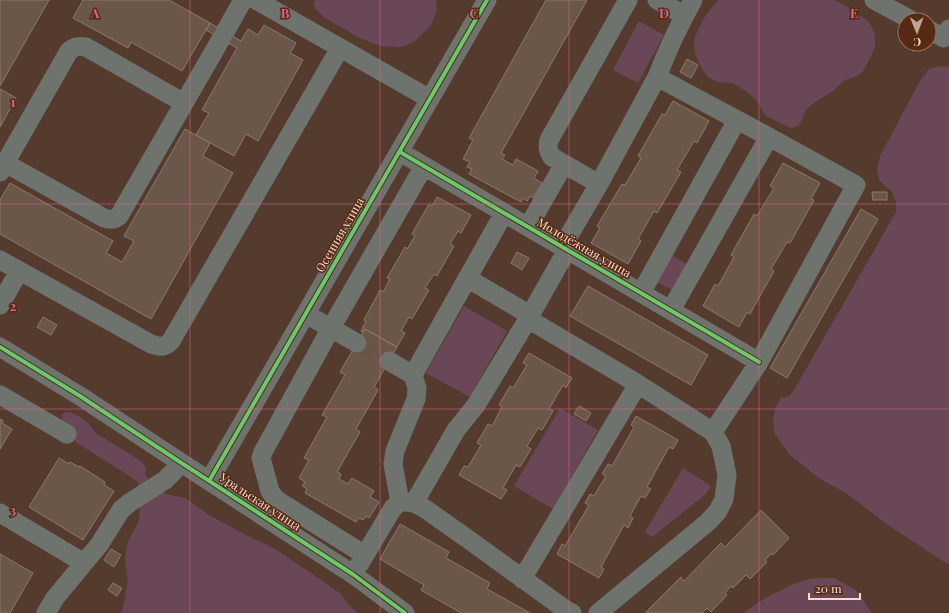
<svg xmlns="http://www.w3.org/2000/svg" width="949" height="613" font-family="'Playfair Display',serif">
	<rect width="100%" height="100%" fill="#543b2e"/>
	<path fill="#6a4757" d="M316 0H436L437 11 430 26 415 41 401 47 381 46 362 39 325 18 315 8 314 2Z
		M719 0H835L851 9 869 22 874 31 875 40V48L863 71 859 75 845 80 833 91 811 105 806 110 802 120 798 126 791 128 766 116 762 110 756 100 746 91 732 83 718 82 708 77 700 66 695 53 694 39 703 20 711 8Z
		M639 21 664 35 638 83 613 70Z
		M943 66 949 67V565L888 525 846 493 820 479 789 454 775 434 773 421 775 408 781 398 789 396 794 390 896 212V203L892 192 879 180 877 170 880 156 921 79 930 68Z
		M670 254 688 265 674 291 655 281Z
		M464 306 507 331 470 397 426 373Z
		M560 408 598 430 553 509 514 486Z
		M67 412 75 414 86 421 96 433 141 461 146 468 145 474 148 479 166 494 185 498 209 515 244 534 277 550 340 593 348 604 358 613H121L124 603 128 580 125 559 128 541 139 521 140 507 138 482 128 475 77 443C70 436 63 424 62 414Z
		M683 468 711 486 706 494 652 537 645 532Z
		M834 578 856 590 872 613H744C756 602 795 581 811 579 818 577 827 578 834 578Z"/>
	<path fill="#6a5749" stroke="#8d796b" d="M0 0H49L0 86Z
		M83 0H169L210 23 182 71 131 42 128 48 73 18Z
		M546 0H587L501 153 505 155 502 159 513 165 516 159 538 171 534 178 542 183 533 198 530 196 527 201 523 198 521 202 469 174 472 169 467 167 470 162 463 159 473 140 469 138Z
		M210 23 241 41 248 29 258 35 264 25 296 43 290 53 303 60 258 141 246 134 234 156 196 135 209 113 202 110 237 48 206 30Z
		M687 59 698 65 691 78 680 72Z
		M0 89 16 98 0 127Z
		M673 101 709 121 697 143 694 141 677 170 681 172 657 213 654 211 638 239 641 241 628 264 591 243 600 228 597 226 622 184 625 185 641 158 638 156 662 114 665 115Z
		M185 129 210 143 203 156 233 173 151 319 0 234V200L10 183 113 241 106 253 122 262 134 241 124 236Z
		M783 163 820 183 811 199 814 200 790 243 787 242 771 269 774 271 750 314 747 312 739 327 703 306 715 284 718 286 734 257 731 255 754 214 757 216 774 188 770 186Z
		M872 192H887V200H873Z
		M437 197 471 215 461 233 458 231 450 244 454 246 437 276 434 274 425 288 429 290 412 319 409 317 401 331 405 333 397 347 365 329 363 332 361 331 366 321 364 320 380 290 383 292 390 279 387 278 405 247 407 249 415 236 412 234 429 204 432 206Z
		M861 209 878 219 787 378 770 368Z
		M517 252 529 258 522 270 511 263Z
		M588 286 708 355 691 385 570 316Z
		M43 317 57 325 51 335 37 327Z
		M365 329 397 347 374 387 378 390 356 429 360 432 337 472 341 474 339 479 348 484 352 478 374 491 370 497 379 502 369 518 366 516 363 520 359 518 356 522 305 493 307 489 302 486 305 482 299 478 309 460 304 458 327 417 322 415 345 375 340 372Z
		M529 353 572 378 566 388 563 385 549 409 553 411 542 430 538 428 527 446 531 449 520 467 516 465 503 488 507 490 501 499 459 475 464 466 468 467 481 445 477 443 488 424 492 426 502 407 499 405 510 386 513 388 527 365 523 363Z
		M579 406 591 413 586 421 574 414Z
		M636 416 678 440 673 449 669 447 647 487 651 489 645 498 641 496 630 516 633 518 628 528 624 525 601 567 604 569 599 578 557 554 562 544 565 546 589 505 585 503 590 494 594 496 606 476 602 474 608 464 612 466 634 427 631 425Z
		M0 419 3 421 2 423 12 429 0 449Z
		M59 458 69 464 70 462 79 467 80 466 105 482 104 485 114 491 83 540 29 507Z
		M761 510 789 538 773 555 772 553 765 560 767 562 750 579 746 575 733 588 731 586 725 593 727 595 711 612 707 608 702 613H645L681 577 684 581 721 543 725 547Z
		M400 524 449 552 446 558 490 583 487 589 530 613H461L421 590 424 585 380 559Z
		M111 549 121 555 114 567 104 560Z
		M0 554 33 573 10 613H0Z
		M113 583 122 588 117 596 108 590Z"/>
	<g fill="none" stroke-linecap="round" stroke-linejoin="round">
		<path stroke="#6d5346" stroke-width="19" stroke-dasharray="19 10" stroke-linecap="butt" d="M357 343 389 361"/>
		<path stroke="#6f736d" stroke-width="19" d="M256 0 430 99
			M657 0 684 15
			M874 0 911 20
			M929 30 944 38 949 29
			M225 32 243 0
			M657 77C667 51 679 25 693 0
			M400 152 759 362
			M5 163 104 218C110 220 114 220 119 216L221 39
			M0 172 69 51C75 46 79 46 86 47L184 103
			M599 184 552 157C548 151 547 147 549 140L628 0
			M528 227 564 164
			M562 247 599 184 657 77 769 137 856 185 759 362 713 432 721 446 727 475 724 499 718 511 708 522 598 613
			M0 260 151 344C160 347 164 348 171 341L340 48
			M467 278 530 315
			M641 293 737 120
			M0 305 19 271
			M671 310 769 137
			M306 314 357 343
			M528 319 638 384 713 432
			M0 347 80 396 180 462 354 575 405 613
			M389 361 413 375
			M0 395 67 434
			M209 481 487 0
			M400 502 393 464 395 451 416 399 417 388 413 375 504 213
			M414 503 456 430 476 405 528 319 567 250
			M0 513 84 563 55 598 46 613
			M365 555 280 502 274 497 270 491 261 458 263 452 331 328 424 166
			M84 563 99 545 121 510 129 503 165 480 174 471 180 462
			M359 565 393 508 400 502H407L414 503 424 508 472 542 566 610 572 613
			M522 579 638 384"/>
		<defs>
			<path id="cycleway" d="M400 152 759 362
				M0 347 80 396 180 462 354 575 405 613
				M209 481 487 0"/>
		</defs>
		<use href="#cycleway" stroke="#572a14" stroke-width="6"/>
		<use href="#cycleway" stroke="#67ca6e" stroke-width="4"/>
	</g>
	<path fill="none" stroke="#d86689" stroke-width="1" stroke-opacity="0.55" d="M190 0V613M380 0V613M569 0V613M759 0V613M0 204H949M0 409H949"/>
	<g text-anchor="middle" stroke-width="3" stroke-linejoin="round" paint-order="stroke">
		<g font-size="12" fill="#f9dbce" stroke="#572a14">
			<text transform="translate(340 235) rotate(-60)" y="4">Осенняя улица</text>
			<text transform="translate(584 248) rotate(30)" y="4">Молодёжная улица</text>
			<text transform="translate(260 502) rotate(33)" y="4">Уральская улица</text>
		</g>
	</g>
	<g font-size="13" text-anchor="middle" font-weight="bold" fill="#d86689" stroke="#572a14" stroke-width="3" stroke-linejoin="round" paint-order="stroke">
		<text x="95" y="18">A</text>
		<text x="285" y="18">B</text>
		<text x="474" y="18">C</text>
		<text x="664" y="18">D</text>
		<text x="854" y="18">E</text>
		<text x="13" y="107">1</text>
		<text x="13" y="311">2</text>
		<text x="13" y="515">3</text>
	</g>
	<g transform="translate(917 32) rotate(179)"><circle r="19" fill="#572a14" stroke="#98715e"/>
	<path d="M0-3L7 15L0 10L-7 15Z" fill="#bfa396"/>
	<text y="-6" font-size="11" font-weight="bold" text-anchor="middle" fill="#f9dbce">С</text>
	</g>
	<path d="M809 593v6h51v-6" fill="none" stroke="#f9dbce" stroke-width="2"/>
	<text x="815" y="593" font-size="12" fill="#f9dbce" stroke="#572a14" stroke-width="3" paint-order="stroke">20 m</text>
</svg>
